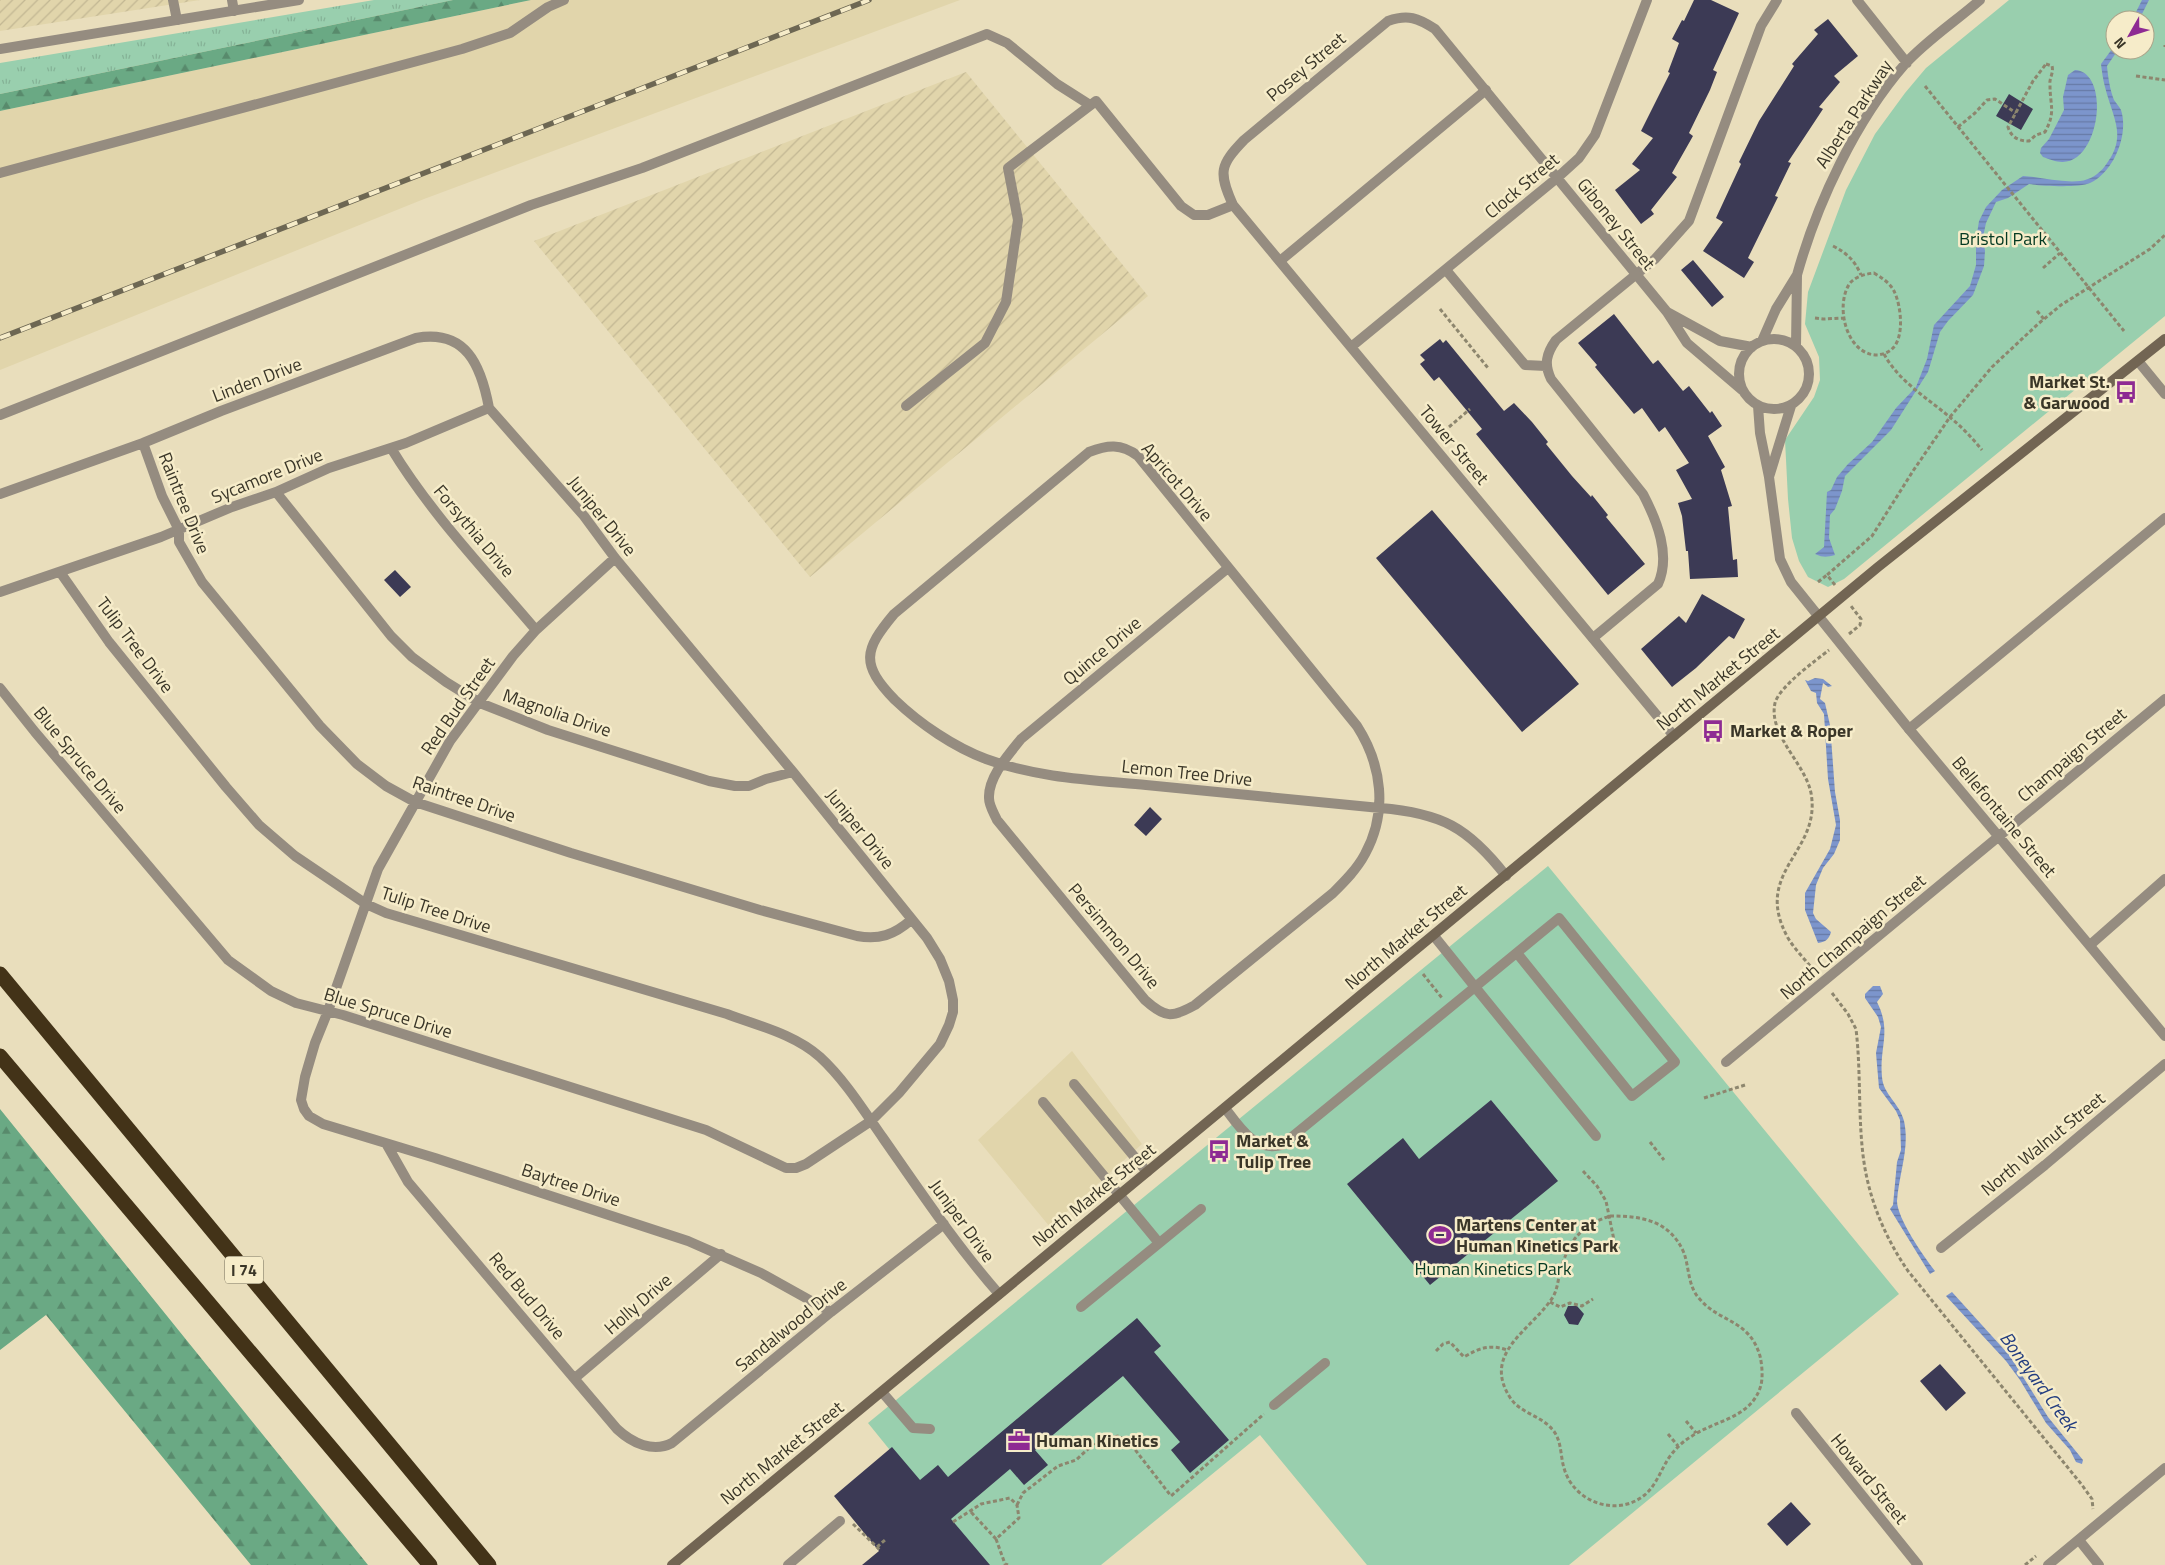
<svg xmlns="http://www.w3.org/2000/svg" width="2165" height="1565" font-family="'Titillium Web',sans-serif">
	<defs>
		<pattern id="industrial-furrows" width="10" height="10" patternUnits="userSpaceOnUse" patternTransform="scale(1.25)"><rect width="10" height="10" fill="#e1d5ab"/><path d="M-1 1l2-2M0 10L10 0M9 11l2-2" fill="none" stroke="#c2b793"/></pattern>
		<pattern id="grass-tufts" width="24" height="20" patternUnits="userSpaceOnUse" patternTransform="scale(1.25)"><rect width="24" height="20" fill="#99cfae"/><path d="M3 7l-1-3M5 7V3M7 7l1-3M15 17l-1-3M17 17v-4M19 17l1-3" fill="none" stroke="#85b296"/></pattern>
		<pattern id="forest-firs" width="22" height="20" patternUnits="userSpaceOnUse" patternTransform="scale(1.25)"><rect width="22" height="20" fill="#6aa984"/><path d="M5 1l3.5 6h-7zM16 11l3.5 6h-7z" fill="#588a6c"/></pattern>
		<pattern id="water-rules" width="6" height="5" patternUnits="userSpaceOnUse" patternTransform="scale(1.25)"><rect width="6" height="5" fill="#7c95cc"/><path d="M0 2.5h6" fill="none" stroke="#677aa6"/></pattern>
	</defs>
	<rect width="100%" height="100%" fill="#e9debc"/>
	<path fill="#e1d5ab" d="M531 0H960L424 199 0 370V111Z
		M1072 1051 1142 1144 1050 1227 978 1140Z"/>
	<path fill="url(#industrial-furrows)" d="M0 0H200L0 31Z
		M966 72 1148 296 810 577 534 241Z"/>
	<path fill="url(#grass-tufts)" d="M374 0H453L0 94V63Z"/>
	<path fill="url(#forest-firs)" d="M453 0H531L0 111V94Z
		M0 1109 368 1565H251L46 1315 0 1350Z"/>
	<path fill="#99cfae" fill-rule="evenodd" d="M2009 0H2165V316L1844 579 1828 587 1808 577 1799 561 1792 538 1788 499 1785 440 1814 397 1820 380 1819 357 1805 324 1808 292 1846 190 1875 134 1905 93 1926 68ZM2115 20H2145V50H2115Z
		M1548 866 1899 1294 1569 1565H1367L1260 1435 1101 1565H983L868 1423Z"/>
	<path fill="url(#water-rules)" d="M2142 0H2149L2139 20H2132Z
		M2115 45V50H2118L2107 66C2108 77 2110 90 2114 100 2116 103 2119 106 2121 110 2129 134 2114 172 2090 183 2079 188 2042 186 2029 184L2008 198 1996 202 1986 223 1983 237 1985 251 1984 266 1973 295 1948 321 1940 332 1928 372 1891 430 1845 476 1842 491 1835 509 1830 515 1829 538 1835 555C1827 557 1824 558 1815 554L1824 547 1827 492 1831 490 1837 477 1848 464 1872 442 1896 408 1916 387 1927 359 1934 325 1970 286 1976 265V240L1979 221 1986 207 2002 190 2023 176C2042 177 2061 183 2080 181 2090 180 2099 174 2105 166 2128 136 2113 119 2105 87 2103 80 2102 72 2101 64Z
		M2075 70C2111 72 2100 163 2062 162 2056 162 2049 159 2043 157L2040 153 2041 148 2049 139 2064 110 2063 97 2068 75Z
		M1815 678 1823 679 1832 686 1828 687 1823 683 1820 699 1825 703 1832 734 1831 737 1835 792 1840 820V840L1834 854 1823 868 1816 885 1813 913 1816 919 1831 932C1829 939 1826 942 1818 943L1805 910V893L1830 849 1836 825 1828 779 1824 714 1817 703 1816 693 1811 691 1805 680 1808 681Z
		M1873 986H1880L1883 994 1877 1002C1892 1032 1879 1047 1882 1077 1883 1094 1900 1104 1904 1121 1910 1148 1899 1173 1897 1201 1897 1218 1924 1257 1935 1271L1930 1274 1890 1209 1893 1205 1897 1162 1901 1150 1900 1120 1896 1111 1879 1088 1876 1053 1881 1027 1878 1017 1865 998V994Z
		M1952 1292 2010 1356 2048 1417 2083 1460 2082 1464 2076 1462 2070 1450 2046 1423 2020 1380 2006 1361 1946 1296Z"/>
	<path fill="#3c3a55" d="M1694 0H1711L1739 13 1713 70 1717 72 1710 90 1689 133 1693 136 1672 173 1677 177 1651 210 1654 214 1641 224 1615 190 1640 170 1632 164 1653 138 1641 131 1670 73 1668 72 1679 43 1672 39 1682 20 1684 21Z
		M1828 19 1858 56 1834 76 1840 82 1819 107 1823 109 1788 162 1791 163 1775 196 1778 197 1748 258 1754 262 1744 278 1703 251 1723 222 1716 218 1741 164 1739 162 1759 121 1794 66 1792 64 1818 34 1814 30Z
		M2009 94 2033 109 2021 130 1996 116Z
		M1693 260 1724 297 1712 307 1681 270Z
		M1614 314 1653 364 1658 360 1683 391 1689 386 1710 413 1712 411 1722 426 1708 436 1725 467 1721 470 1732 506 1728 507 1733 560 1737 559 1738 577 1690 579 1688 551H1686L1682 516 1678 503 1692 499 1676 470 1689 463 1665 427 1659 432 1642 408 1634 414 1595 367 1597 365 1578 343Z
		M1440 339 1443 343 1446 340 1504 411 1514 403 1532 422 1548 442 1546 444 1572 476 1591 497 1592 495 1608 515 1606 517 1645 564 1608 595 1476 434 1482 429 1439 377 1434 381 1420 364 1425 360 1420 355Z
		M1432 510 1579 684 1522 732 1376 558Z
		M395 570 411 587 400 597 384 580Z
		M1702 594 1745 619 1734 639 1729 636 1696 668 1672 687 1641 649 1679 616 1686 623Z
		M1150 807 1162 819 1146 836 1134 825Z
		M1491 1100 1558 1181 1430 1285 1347 1184 1403 1138 1419 1159Z
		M1568 1306H1577L1584 1314 1578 1325 1569 1324 1564 1315Z
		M1137 1318 1161 1346 1154 1352 1229 1440 1190 1473 1171 1450 1180 1442 1123 1376 1035 1450 1048 1465 1024 1485 1010 1469 951 1519 990 1565H862L879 1551 834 1496 892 1447 920 1480 938 1465 948 1477Z
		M1940 1364 1966 1393 1946 1411 1920 1381Z
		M1791 1502 1811 1524 1787 1546 1767 1524Z"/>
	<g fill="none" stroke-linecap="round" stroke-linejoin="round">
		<path stroke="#8d866e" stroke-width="3" stroke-dasharray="4 2.5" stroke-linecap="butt" d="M2165 45V47
			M2046 64 2052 66C2054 73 2049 78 2050 85 2050 106 2056 112 2045 132L2036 135 2029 141C2018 141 2011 137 2008 127L2033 81Z
			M2136 76 2165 80
			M1925 86 2124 331
			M1958 127 1975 113 1987 100 1995 99 2016 113
			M1833 246C1847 253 1855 261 1861 275
			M2043 268 2060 253
			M1874 273C1882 278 1890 283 1894 291 1901 305 1905 337 1892 349 1888 353 1883 354 1878 355 1847 356 1834 306 1850 283 1856 276 1866 274 1874 273Z
			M1440 309 1488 368
			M2037 311 2044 319
			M1815 318 1823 319 1844 318
			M1884 354C1899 382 1929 399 1952 419 1963 428 1973 439 1982 450
			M1449 427 1470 409
			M1818 582 1827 575
			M1835 585 1827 575 1872 536 1913 471 1950 417 1992 367 2038 324 2061 305 2150 249 2165 235
			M1849 634 1860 625 1861 619 1851 606
			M1814 971C1806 960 1795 950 1788 938 1751 871 1822 853 1811 793 1805 763 1768 735 1775 703 1779 687 1815 661 1829 650
			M1423 974 1442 998
			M1832 993 1848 1014 1856 1029C1861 1071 1858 1113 1863 1155 1868 1197 1884 1236 1908 1271L2082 1485 2092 1499 2093 1509
			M1704 1098 1745 1085
			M1650 1142 1664 1160
			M1583 1171 1597 1186 1606 1201 1615 1245 1619 1249
			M1610 1216C1641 1216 1670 1220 1684 1253 1689 1267 1688 1285 1698 1297 1718 1323 1749 1318 1760 1356 1762 1365 1763 1376 1761 1385 1752 1418 1716 1420 1692 1436 1682 1442 1675 1449 1668 1459 1660 1472 1655 1488 1642 1497 1614 1517 1573 1501 1564 1468 1560 1455 1562 1440 1552 1429 1541 1416 1521 1413 1511 1399 1480 1353 1532 1330 1553 1297 1558 1288 1558 1278 1561 1269 1569 1240 1582 1225 1610 1216Z
			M1550 1302 1560 1307 1570 1303 1582 1306 1593 1299
			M1436 1351 1443 1344 1450 1342 1464 1357C1479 1348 1490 1344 1507 1350
			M1686 1421 1696 1433
			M1668 1434 1678 1446
			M1017 1505 1023 1493 1058 1466 1076 1460 1099 1439 1119 1436 1133 1447 1171 1496 1264 1414
			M953 1522 981 1504 1010 1498 1017 1505 1019 1518 996 1539 970 1511
			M853 1524 880 1550
			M996 1539 1005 1564 1008 1565
			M877 1547 885 1540
			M2025 1565 2036 1556"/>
		<path stroke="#958c80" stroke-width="10" d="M173 0 177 20
			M232 0 234 11
			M0 173 462 49 510 33 548 7 564 0
			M1280 261 1486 90
			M1446 270 1525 365 1546 366
			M906 406 985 343 1006 302 1018 220 1008 168 1096 101 1181 206 1194 215H1208L1233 205
			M0 415 531 205 642 168 987 34 1007 43 1057 84 1090 105
			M1593 638 1658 584C1671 555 1657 521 1643 494L1551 379C1544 364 1546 354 1556 340L1655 259 1689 221 1761 26 1777 0
			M1909 729 2165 518
			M1434 936 1475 987 1559 918 1675 1062 1632 1096 1517 953
			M2090 945 2165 879
			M1074 1084 1147 1172
			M1043 1102 1159 1243
			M1225 1108C1240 1128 1255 1152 1282 1145L1475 987 1596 1136
			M1081 1307 1201 1209
			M882 1392 913 1428 930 1429
			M1274 1405 1325 1363
			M2079 1540 2099 1565
			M788 1565 840 1521"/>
		<path stroke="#958c80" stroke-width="10" d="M1857 0 1907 63
			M0 49 299 0
			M1797 275C1817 203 1856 120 1905 64 1927 40 1956 21 1980 0
			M1667 312 1435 29C1418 18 1408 14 1388 21L1244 140C1220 165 1218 172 1233 205L1674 736
			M1739 374a35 35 0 1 1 70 0a35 35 0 1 1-70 0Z
			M1762 341 1776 309 1797 275 1796 346
			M1351 347 1557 178 1579 158 1595 135 1647 0
			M2138 361 2165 394
			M1742 390 1687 343 1667 312 1720 341 1752 347
			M1758 406 1760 433 1769 477 1791 406
			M143 443 162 496 179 530V542L202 582 320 726 357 764 386 786 415 802 571 853 760 910 857 936C879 940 894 935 911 920
			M391 448C431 514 486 571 536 630
			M1769 477 1780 559 1791 582 1909 729 2165 1036
			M276 492 391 636 412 657 446 682 480 703 548 730 709 781 735 786H749L766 779 793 772
			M0 494 143 443 221 411 416 338C466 329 481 365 489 408
			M615 558 536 630 513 656 450 741 378 869 328 1011 315 1043 305 1077 301 1100 304 1109 309 1116 323 1124 435 1158 688 1241 761 1273 831 1312
			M1228 568 1021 739C1009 754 988 777 989 798 989 806 994 813 997 820L1145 1000C1165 1018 1172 1018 1195 1005L1333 893C1345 881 1357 869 1365 854 1388 812 1382 765 1357 726L1138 456C1121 443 1107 445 1089 452L894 614C864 650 860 664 895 700 920 724 954 747 986 759 1037 778 1093 780 1146 785 1224 793 1302 800 1380 808 1441 813 1468 827 1506 876
			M60 572 109 642 226 787 259 825 295 856 366 904 386 913 727 1014C759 1026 794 1034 820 1057 845 1080 864 1111 883 1138 920 1191 956 1245 999 1294
			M0 592 161 537 232 507 276 492 329 468 406 443 489 408
			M0 688 35 732 228 960 271 991 296 1003 343 1015 706 1130 786 1168H796L806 1164 871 1121 899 1093 940 1044 949 1025 953 1012V1000L949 981 940 959 927 938 793 772 615 558 584 516 489 408
			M1726 1062 2165 699
			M387 1145 408 1182 617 1429C632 1443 653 1453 672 1443L831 1312 944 1224
			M1941 1248 2045 1165 2165 1064
			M575 1378 721 1254
			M1796 1413 1918 1565
			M2048 1565 2165 1468"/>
		<path stroke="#726553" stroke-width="10" d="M672 1565 1878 567 2165 339"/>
		<path stroke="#433318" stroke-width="15" d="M0 974 489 1565
			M0 1056 430 1565"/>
		<defs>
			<path id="rail" d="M0 338 869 0"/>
		</defs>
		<use href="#rail" stroke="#6d6753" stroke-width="5.5"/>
		<use href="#rail" stroke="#f6ecc9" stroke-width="4" stroke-dasharray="11" stroke-linecap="butt"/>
	</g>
	<defs>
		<symbol id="bus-bare" viewBox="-9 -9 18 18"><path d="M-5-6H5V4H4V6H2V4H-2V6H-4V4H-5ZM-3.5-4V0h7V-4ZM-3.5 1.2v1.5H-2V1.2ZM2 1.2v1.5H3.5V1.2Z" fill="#8e2b93" stroke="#f6ecc9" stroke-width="2.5" paint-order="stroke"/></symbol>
		<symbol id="stadium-bare" viewBox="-9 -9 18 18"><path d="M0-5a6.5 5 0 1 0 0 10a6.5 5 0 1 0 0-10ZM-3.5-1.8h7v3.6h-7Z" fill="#8e2b93" stroke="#f6ecc9" stroke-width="2.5" paint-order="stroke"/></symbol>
		<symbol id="office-bare" viewBox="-9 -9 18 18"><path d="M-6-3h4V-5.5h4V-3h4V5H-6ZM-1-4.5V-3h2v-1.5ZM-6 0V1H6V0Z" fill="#8e2b93" stroke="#f6ecc9" stroke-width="2.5" paint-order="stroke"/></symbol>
	</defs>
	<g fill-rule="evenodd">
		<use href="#bus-bare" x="2110" y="376" width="32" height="32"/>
		<use href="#bus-bare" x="1697" y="715" width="32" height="32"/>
		<use href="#bus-bare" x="1203" y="1135" width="32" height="32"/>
		<use href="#stadium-bare" x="1424" y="1219" width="32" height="32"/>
		<use href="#office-bare" x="1003" y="1425" width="32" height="32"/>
	</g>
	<g text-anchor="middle" stroke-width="5" stroke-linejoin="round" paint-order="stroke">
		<rect fill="#f6ecc9" stroke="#726d58" stroke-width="1" x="225" y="1256.5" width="38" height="27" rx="4"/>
		<g font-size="16" font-weight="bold" fill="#3a3628">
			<text x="244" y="1276">I 74</text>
		</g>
		<g font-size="18" fill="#3a3628" stroke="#f6ecc9">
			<text transform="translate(1306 67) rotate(-40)" y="6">Posey Street</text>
			<text transform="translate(1854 114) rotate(-57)" y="6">Alberta Parkway</text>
			<text transform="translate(1522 186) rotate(-40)" y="6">Clock Street</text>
			<text transform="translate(1616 224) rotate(51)" y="6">Giboney Street</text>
			<text transform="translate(257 380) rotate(-21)" y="6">Linden Drive</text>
			<text transform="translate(1454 445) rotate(50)" y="6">Tower Street</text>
			<text transform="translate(267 476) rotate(-22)" y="6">Sycamore Drive</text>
			<text transform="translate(1177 482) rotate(49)" y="6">Apricot Drive</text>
			<text transform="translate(184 503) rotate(68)" y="6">Raintree Drive</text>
			<text transform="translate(602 516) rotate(51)" y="6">Juniper Drive</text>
			<text transform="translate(474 531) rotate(50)" y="6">Forsythia Drive</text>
			<text transform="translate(135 645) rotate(53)" y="6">Tulip Tree Drive</text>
			<text transform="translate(1102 651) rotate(-40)" y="6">Quince Drive</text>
			<text transform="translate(1718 679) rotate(-39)" y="6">North Market Street</text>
			<text transform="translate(458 706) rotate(-55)" y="6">Red Bud Street</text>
			<text transform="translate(557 713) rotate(19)" y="6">Magnolia Drive</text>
			<text transform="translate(2072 755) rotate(-40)" y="6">Champaign Street</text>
			<text transform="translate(80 760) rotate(50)" y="6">Blue Spruce Drive</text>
			<text transform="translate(1187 773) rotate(6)" y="6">Lemon Tree Drive</text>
			<text transform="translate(464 799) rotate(19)" y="6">Raintree Drive</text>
			<text transform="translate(2004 817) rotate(50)" y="6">Bellefontaine Street</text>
			<text transform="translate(860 829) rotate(51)" y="6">Juniper Drive</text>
			<text transform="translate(436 910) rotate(18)" y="6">Tulip Tree Drive</text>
			<text transform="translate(1114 936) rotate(50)" y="6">Persimmon Drive</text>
			<text transform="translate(1406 937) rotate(-40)" y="6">North Market Street</text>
			<text transform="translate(1853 937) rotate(-40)" y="6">North Champaign Street</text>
			<text transform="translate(388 1013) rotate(17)" y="6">Blue Spruce Drive</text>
			<text transform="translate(2043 1144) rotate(-39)" y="6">North Walnut Street</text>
			<text transform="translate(571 1185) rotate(18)" y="6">Baytree Drive</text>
			<text transform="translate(1094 1195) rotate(-39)" y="6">North Market Street</text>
			<text transform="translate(962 1221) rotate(54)" y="6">Juniper Drive</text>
			<text transform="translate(527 1296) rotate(50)" y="6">Red Bud Drive</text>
			<text transform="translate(638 1304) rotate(-41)" y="6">Holly Drive</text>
			<text transform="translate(791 1325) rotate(-39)" y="6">Sandalwood Drive</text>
			<text transform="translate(782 1453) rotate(-39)" y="6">North Market Street</text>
			<text transform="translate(1869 1479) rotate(51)" y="6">Howard Street</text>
		</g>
		<g font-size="18" fill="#043a22" stroke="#f6ecc9">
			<text x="2003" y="245">Bristol Park</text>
			<text x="1493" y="1275">Human Kinetics Park</text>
		</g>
		<g font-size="18" font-weight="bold" fill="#3a3628" stroke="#f6ecc9" text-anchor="start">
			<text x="2110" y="388" text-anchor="end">Market St.<tspan x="2110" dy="21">&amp; Garwood</tspan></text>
			<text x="1730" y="737">Market &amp; Roper</text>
			<text x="1236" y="1147">Market &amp;<tspan x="1236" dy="21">Tulip Tree</tspan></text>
			<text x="1456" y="1231">Martens Center at<tspan x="1456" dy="21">Human Kinetics Park</tspan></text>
			<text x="1036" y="1447">Human Kinetics</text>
		</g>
		<g font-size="19" font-style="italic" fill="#243e80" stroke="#f6ecc9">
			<text transform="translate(2039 1381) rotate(54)" y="7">Boneyard Creek</text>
		</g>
	</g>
	<g transform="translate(2130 35) rotate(231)"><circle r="24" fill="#f6ecc9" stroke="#aba389"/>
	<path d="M0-4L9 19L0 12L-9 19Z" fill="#8e2b93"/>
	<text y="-8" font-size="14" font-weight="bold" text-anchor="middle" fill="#3a3628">N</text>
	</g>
</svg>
